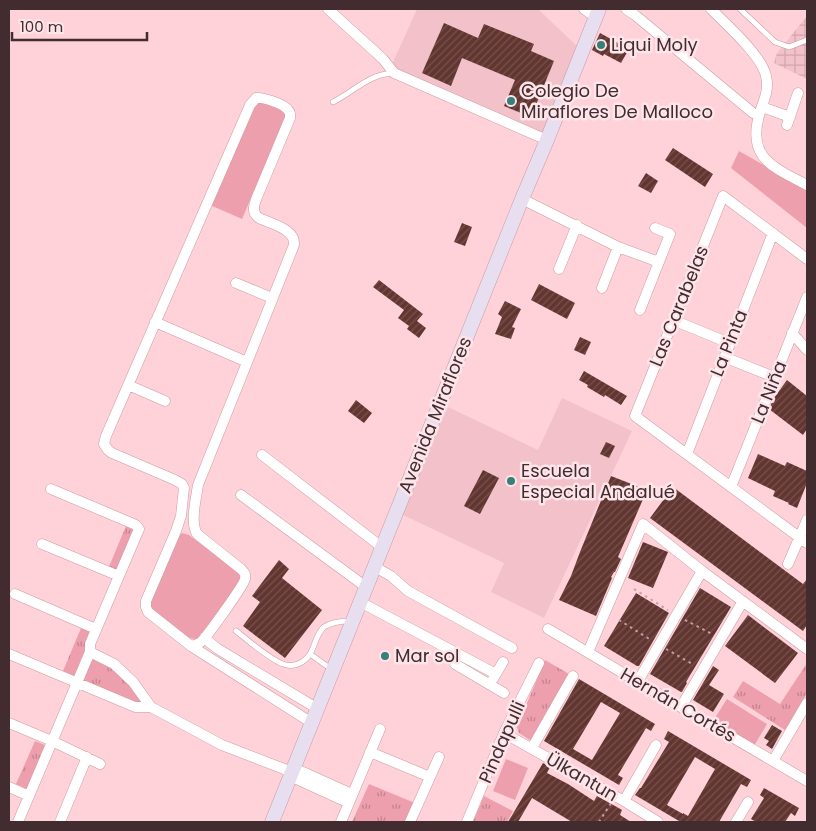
<svg xmlns="http://www.w3.org/2000/svg" width="816" height="831" font-family="Poppins,sans-serif">
	<defs>
		<pattern id="industrial-grid" width="8" height="8" patternUnits="userSpaceOnUse" patternTransform="scale(1.25)"><rect width="8" height="8" fill="#f3c1c9"/><path d="M0 4h8M4 0v8" fill="none" stroke="#d2a6ad"/></pattern>
		<pattern id="grass-tufts" width="24" height="20" patternUnits="userSpaceOnUse" patternTransform="scale(1.25)"><rect width="24" height="20" fill="#ee9fae"/><path d="M3 7l-1-3M5 7V3M7 7l1-3M15 17l-1-3M17 17v-4M19 17l1-3" fill="none" stroke="#c2828e"/></pattern>
		<pattern id="building-hatch" width="6" height="6" patternUnits="userSpaceOnUse" patternTransform="scale(1.25)"><rect width="6" height="6" fill="#623630"/><path d="M-1 1l2-2M0 6l6-6M5 7l2-2" fill="none" stroke="#76524d"/></pattern>
	</defs>
	<rect width="100%" height="100%" fill="#ffd2d9"/>
	<path fill="#f3c1c9" d="M417 9H538L579 48 542 134 390 69Z
		M562 398 632 431 544 618 491 592 504 563 399 513 448 407 538 450Z"/>
	<path fill="url(#industrial-grid)" d="M807 16V79L774 63 777 53Z"/>
	<path fill="url(#grass-tufts)" d="M126 526 137 531 119 574 108 569Z
		M81 628 92 633 74 676 63 671Z
		M94 658 116 670 141 698 140 703 139 704 84 681 83 679 92 659Z
		M545 660 571 675 533 742 519 733 517 727Z
		M807 663V693L785 730 733 697 743 681 780 704Z
		M35 741 45 745 27 789 16 784Z
		M369 784 415 803 406 822H352Z
		M484 796 513 811 507 822H473Z"/>
	<path fill="#ee9fae" d="M262 102 283 111 286 116 242 219 210 205 255 105 257 103Z
		M739 151 807 190V228L731 168Z
		M182 533 189 535 237 571 241 578 239 585 199 637 195 639 189 638 152 609 150 603 179 536Z
		M727 699 767 724 754 746 713 721Z
		M506 759 528 768 515 800 493 791Z"/>
	<path fill="url(#building-hatch)" fill-rule="evenodd" d="M444 23 478 38 484 24 534 44 531 51 554 61 531 117 504 106 515 80 462 58 451 86 422 73Z
		M600 33 629 49 621 63 604 54 603 56 592 50Z
		M673 148 713 174 705 187 665 160Z
		M646 173 658 181 651 193 638 186Z
		M462 223 472 227 465 246 454 242Z
		M379 280 423 314 417 321 426 328 419 338 407 329 409 326 398 318 404 310 373 287Z
		M539 284 575 303 567 319 531 300Z
		M505 301 521 309 512 327 515 328 511 339 495 334 502 317 498 314Z
		M580 337 591 342 585 355 574 350Z
		M584 371 627 396 621 405 605 395 604 397 587 387 588 385 579 380Z
		M787 380 807 396V429L803 435 769 409 774 398Z
		M356 400 372 413 364 423 348 411Z
		M606 442 615 446 609 458 600 454Z
		M758 454 785 466 787 462 807 471V483L797 508 788 504 789 503 773 496 775 491 748 478Z
		M483 470 499 478 480 514 464 506Z
		M611 476 647 490 618 557 621 559 615 572H614L611 577 612 578 596 616 559 600 571 576 580 552Z
		M673 487 803 584 807 579V625L803 631 650 518Z
		M643 542 668 552 653 588 628 578Z
		M279 560 289 569 282 578 322 610 285 658 243 626 260 602 252 596Z
		M700 588 731 607 686 682 687 683 682 692H681L650 674Z
		M636 593 669 613 639 666H637L604 646Z
		M748 615 798 653 775 683 725 646Z
		M713 666 719 670 709 685 724 694 713 712 693 700Z
		M579 679 655 724 651 731 646 728 618 775 623 778 619 785 544 741ZM601 702 620 713 592 760 573 749Z
		M772 725 782 731 772 749 766 745 769 741 764 738Z
		M668 731 751 780 747 787 741 784 719 822H678L679 821 635 795 640 788H641L669 742 664 739ZM695 757 715 769 688 816 683 813V814L667 805Z
		M543 763 550 767 547 773 568 784 594 801 597 796 615 806 622 810 620 815 631 822H572L532 798 518 822H508Z
		M764 788 799 808 795 816 791 813 785 822H756L751 819 764 798 760 795Z"/>
	<g fill="none" stroke-linecap="round" stroke-linejoin="round">
		<defs>
			<path id="lane" d="M740 9 775 42 789 47 807 40
				M333 102C355 91 367 75 393 73
				M236 631C249 641 269 659 283 664 294 668 304 663 310 654 315 646 316 634 324 627 332 622 341 621 350 621
				M310 654 331 669"/>
			<path id="street" d="M328 9 383 59 394 73 547 140
				M584 9 591 14 596 17
				M626 9 635 15 753 113
				M711 9C726 24 762 56 766 76 769 88 765 98 761 109 745 156 770 166 807 185
				M762 107 790 117
				M787 125 798 93
				M522 199 618 247 659 262
				M807 259 723 196 635 416 807 543
				M559 269 577 225
				M236 283 272 298
				M602 288 618 247
				M640 310 670 234 655 228
				M673 320 729 343
				M155 322 247 362
				M792 333 807 350
				M724 357 774 377
				M128 385 165 401
				M687 454 773 233
				M262 455 383 548
				M731 487 807 297
				M241 495 366 587
				M42 544 119 576
				M788 564 807 520
				M375 567 391 576 408 591 512 648
				M15 594 96 629
				M360 602 496 674
				M548 629 807 781
				M205 637 209 642 218 649 318 709
				M191 646C196 645 199 644 202 641 208 635 244 585 245 579 246 574 244 572 241 569L197 534C190 522 196 499 198 485L294 245C296 229 271 224 259 218 251 212 254 205 257 197L290 118C290 114 291 113 288 110 284 104 263 97 256 98L250 105 106 436 104 444 108 450 112 453 175 480 182 484 184 488 181 516 176 531 146 601V607L148 612 191 646 312 723
				M90 652 114 664 133 682 151 707 222 745 292 772
				M588 652 643 524 702 571 807 649
				M457 653 454 660 455 664 504 693
				M9 654 135 707H151
				M493 679 503 662
				M638 681 702 571
				M681 707 743 601
				M9 723 52 741 100 764
				M504 733 624 801 658 822
				M532 748 573 676
				M370 752 430 777
				M773 761 807 703
				M294 768 352 794
				M290 776 349 803
				M9 787 29 796
				M624 801 656 745
				M18 822 90 652V644L139 529 136 525 51 489
				M60 822 87 757
				M341 822 380 729
				M410 822 439 757
				M467 822 504 733 539 663
				M736 822 748 802"/>
			<path id="secondary" d="M272 822 522 199 547 140 599 9"/>
		</defs>
		<use href="#lane" stroke="#ce99a2" stroke-width="6"/>
		<use href="#street" stroke="#ce99a2" stroke-width="11"/>
		<use href="#secondary" stroke="#ce99a2" stroke-width="15"/>
		<path stroke="#c59fa6" stroke-width="2" stroke-dasharray="2.5 4" stroke-linecap="butt" d="M634 589 668 610
			M619 620 651 640
			M685 620 714 635
			M666 649 694 665
			M599 822 611 803"/>
		<use href="#lane" stroke="#fff" stroke-width="5"/>
		<use href="#street" stroke="#fff" stroke-width="10"/>
		<use href="#secondary" stroke="#e7def0" stroke-width="14"/>
	</g>
	<g fill="#377f79" stroke="#fde5e9" stroke-width="2">
		<circle cx="601" cy="45" r="5"/>
		<circle cx="511" cy="101" r="5"/>
		<circle cx="511" cy="481" r="5"/>
		<circle cx="385" cy="656" r="5"/>
	</g>
	<g text-anchor="middle" stroke-width="5" stroke-linejoin="round" paint-order="stroke">
		<g font-size="18" fill="#422c30" stroke="#fde5e9" text-anchor="start">
			<text x="611" y="51">Liqui Moly</text>
			<text x="521" y="97">Colegio De<tspan x="521" dy="21">Miraflores De Malloco</tspan></text>
			<text x="521" y="477">Escuela<tspan x="521" dy="21">Especial Andalué</tspan></text>
			<text x="395" y="662">Mar sol</text>
		</g>
		<g font-size="18" fill="#422c30" stroke="#fde5e9">
			<text transform="translate(679 306) rotate(-68)" y="6">Las Carabelas</text>
			<text transform="translate(729 343) rotate(-68)" y="6">La Pinta</text>
			<text transform="translate(769 392) rotate(-68)" y="6">La Niña</text>
			<text transform="translate(435 415) rotate(-68)" y="6">Avenida Miraflores</text>
			<text transform="translate(678 705) rotate(30)" y="6">Hernán Cortés</text>
			<text transform="translate(502 742) rotate(-66)" y="6">Pindapulli</text>
			<text transform="translate(582 777) rotate(30)" y="6">Ülkantun</text>
		</g>
	</g>
	<rect width="816" height="831" fill="none" stroke="#422c30" stroke-width="20"/>
	<path d="M12 32v8h135v-8" fill="none" stroke="#422c30" stroke-width="2.5"/>
	<text x="20" y="32" font-size="15" fill="#422c30" stroke="#fde5e9" stroke-width="4" paint-order="stroke">100 m</text>
</svg>
